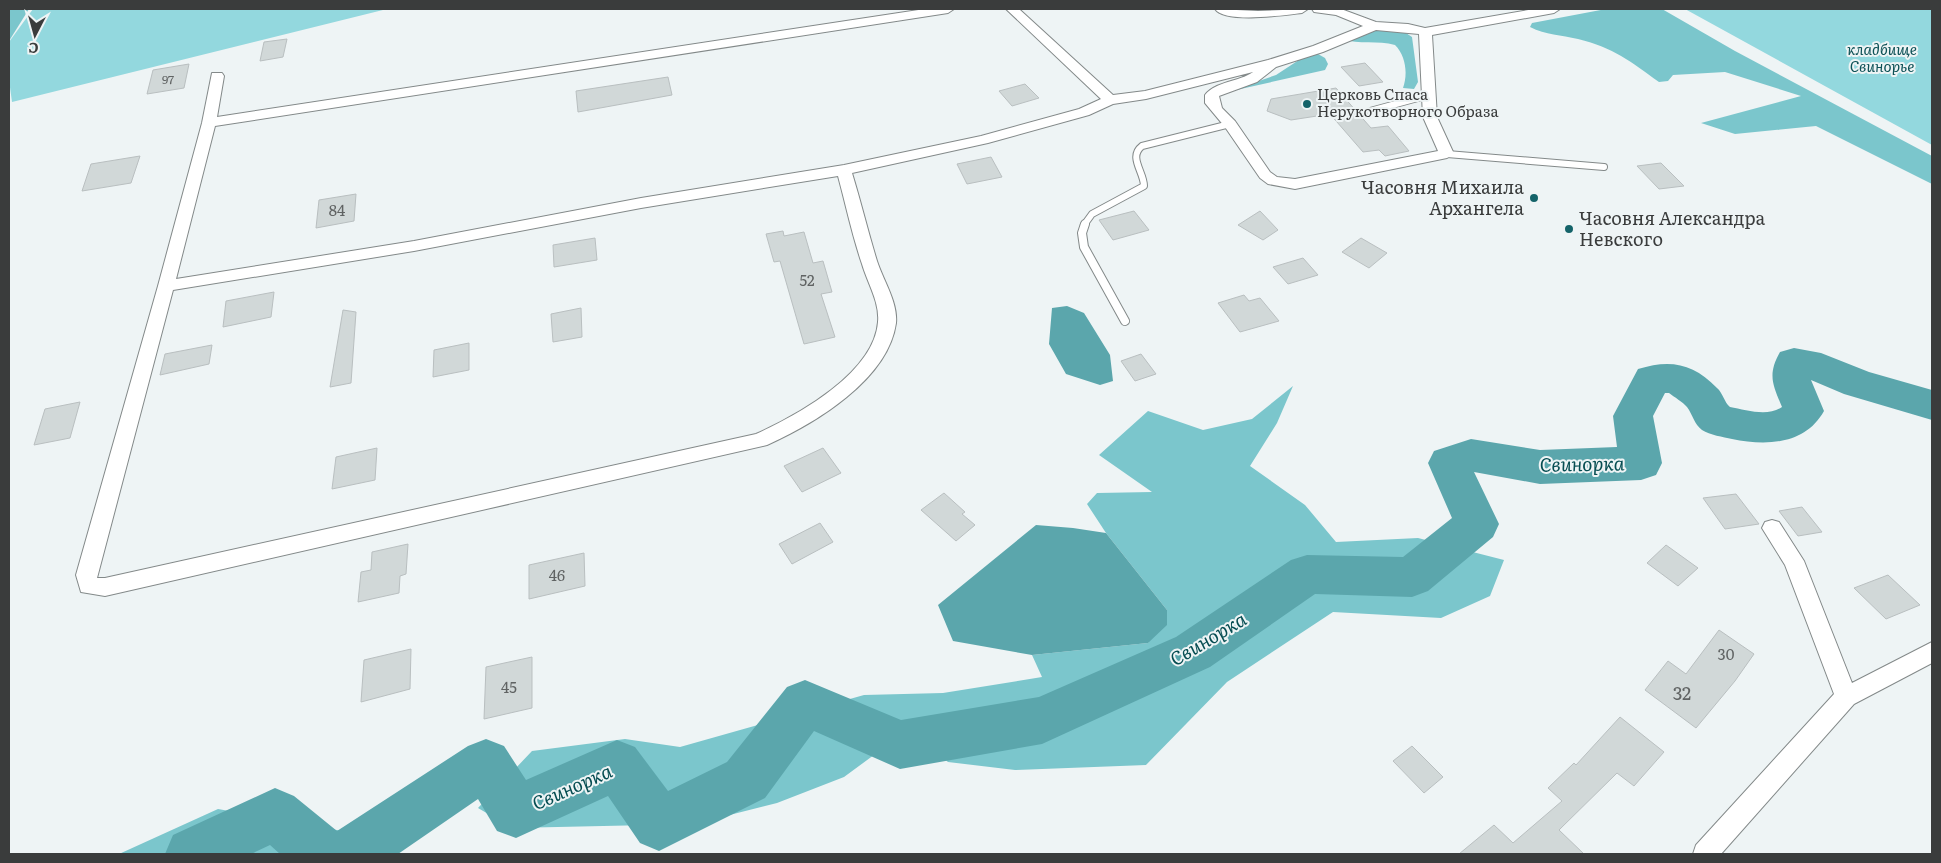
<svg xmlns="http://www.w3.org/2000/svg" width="1941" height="863" font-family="Literata,serif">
	<rect width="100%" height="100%" fill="#eef4f5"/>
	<path fill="#93d8de" d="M33 9H387L12 102 9 80V42Z
		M1685 9H1932V145Z"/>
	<path fill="#7bc6cc" d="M9 9H29L9 41Z
		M1606 9H1662L1735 51 1932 156V184L1816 126 1735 134 1701 123 1801 96 1725 72 1673 75 1668 81 1659 82C1630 61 1614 48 1578 39 1561 35 1546 35 1530 27L1532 23Z
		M1383 29 1403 31 1412 37 1418 82 1414 89 1403 88C1408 74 1406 56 1395 45 1378 40 1359 45 1342 39Z
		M1318 54 1325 58 1328 64 1325 70 1227 92 1276 75 1305 56Z
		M1293 386 1277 423 1250 466 1305 505 1336 542 1418 538 1504 560 1490 596 1441 618 1333 612 1227 682 1146 765 1015 770 948 762 908 730 844 777 777 803 694 824 512 828 478 808 532 751 625 739 680 747 864 695 943 693 1042 677 1032 655 1148 643 1167 610 1106 533 1087 504 1097 493 1152 492 1099 455 1148 411 1203 430 1252 419Z
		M218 809 348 832 334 854H119Z"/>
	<path fill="#5ba6ac" d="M1067 306 1084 313 1110 355 1113 381 1100 385 1066 374 1049 344 1052 308Z
		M1036 525 1073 528 1106 533 1167 610V625L1148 643 1032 655 953 641 938 605Z"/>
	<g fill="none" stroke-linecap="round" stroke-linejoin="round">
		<path fill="#5ba6ac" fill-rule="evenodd" d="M1794 348 1821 353 1869 372 1932 390V420L1844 394 1811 380 1824 411C1805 445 1766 446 1732 439 1723 437 1710 435 1702 430 1694 424 1693 415 1687 407 1683 402 1674 397 1669 393H1665L1653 416 1662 463 1656 475 1641 480 1540 484 1474 472 1499 524 1493 537 1428 591 1412 597 1315 594 1210 667 1042 744 900 769 814 731 765 798 659 851 640 843 608 796 516 838 497 831 478 799 398 854H280L270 845 251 854H165L173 835 275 788 294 796 337 831 468 746 486 739 504 746 526 780 617 740 635 747 668 791 727 762 787 687 805 680 901 720 1039 697 1176 637 1291 560 1307 555 1403 557 1452 518 1428 463 1434 451 1471 439 1540 450 1617 447 1613 416 1638 369C1670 359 1693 363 1717 388 1723 393 1724 402 1730 407 1746 410 1768 417 1782 407 1773 385 1767 375 1780 352Z"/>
	</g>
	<path fill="#d1d8d8" stroke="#b9bfc0" d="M287 39 283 57 260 61 264 42Z
		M1365 63 1383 82 1359 86 1341 67Z
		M189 64 184 88 147 94 153 70Z
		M668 77 672 95 578 112 576 91Z
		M1025 84 1039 98 1012 106 999 91Z
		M1336 88 1371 128 1388 126 1409 151 1385 156 1379 150 1363 152 1330 114 1291 120 1267 111 1271 99Z
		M140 156 131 183 82 191 91 164Z
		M991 157 1002 177 967 184 957 164Z
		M1661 163 1684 186 1659 189 1637 166Z
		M356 194 354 221 316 228 319 200Z
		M1134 211 1149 230 1113 240 1099 220Z
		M1260 211 1278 230 1263 240 1238 225Z
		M783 231 784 236 804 232 813 263 823 261 832 292 821 294 835 337 804 344 780 261 774 262 766 234Z
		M595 238 597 260 554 267 553 245Z
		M1361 238 1387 253 1369 268 1342 252Z
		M1303 258 1318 275 1288 284 1273 267Z
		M274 292 271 317 223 327 226 301Z
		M1244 295 1249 301 1260 298 1279 321 1240 332 1218 303Z
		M581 308 582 337 553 342 551 314Z
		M343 310 356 312 351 383 330 387Z
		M469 343V370L433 377 434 350Z
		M212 345 209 364 160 375 165 354Z
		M1141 354 1156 374 1135 381 1121 361Z
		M80 402 70 438 34 445 45 409Z
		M377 448 375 480 332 489 336 457Z
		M823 448 841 473 802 492 784 466Z
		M944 493 965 512 962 514 975 525 956 541 921 510Z
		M1736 494 1759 524 1725 529 1703 498Z
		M1802 507 1822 532 1798 536 1779 511Z
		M820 523 833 542 792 564 779 544Z
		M408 544 406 574 400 576 399 593 358 602 361 572 371 570 372 552Z
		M1666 545 1698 568 1678 586 1647 563Z
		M584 553 585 586 529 599V565Z
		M1888 575 1920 605 1886 619 1854 588Z
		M1719 630 1754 654 1735 681 1696 728 1645 690 1668 661 1686 674Z
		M411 649 410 689 361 702 364 660Z
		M532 657V708L484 719 486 667Z
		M1620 717 1664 752 1634 786 1617 773 1559 830 1584 854H1459L1494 825 1513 843 1562 801 1548 788 1574 763 1576 765Z
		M1412 746 1443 777 1424 793 1393 761Z"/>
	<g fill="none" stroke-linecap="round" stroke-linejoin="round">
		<defs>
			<path id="service-far1" d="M1370 111 1429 95
				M1447 154 1604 167
				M1084 225 1092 214 1144 186C1144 172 1128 157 1142 146L1230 124"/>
			<path id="service" d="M1085 224 1082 233 1084 247 1125 321"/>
			<path id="minor" d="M925 9H954L948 13 215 126 176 279 414 241 641 198 844 165 981 136 1079 109 1101 99 1006 9H1019L1113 95 1145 91 1268 60 1313 46 1363 26 1336 15 1314 12 1312 9H1341L1376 22 1408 24 1425 28 1534 9H1560L1554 13 1432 35 1437 117 1454 154 1447 158 1295 189 1268 184 1260 178 1225 127 1205 103V95C1216 81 1239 82 1253 72L1146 99 1113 104 1089 115 988 143 852 173C861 202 868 232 877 261 883 280 898 302 896 323 888 380 814 424 767 445L105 596 81 592 76 575 158 286 202 123 212 73H222L224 76 217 117ZM1376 30 1419 34 1423 117 1438 151 1295 179 1277 177 1270 172 1235 121 1222 108 1219 96 1257 82 1276 67 1323 52ZM838 176C846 205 852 235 862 264 867 282 880 302 878 322 874 373 798 415 756 434L105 578H97L173 290 414 251 641 208Z
				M1215 9 1258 11 1308 9 1302 13C1285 15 1225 24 1215 9Z
				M1772 520 1779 522 1804 561 1852 683 1932 642V663L1854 704 1721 854H1693L1696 845 1834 694 1785 565 1762 528 1765 522Z"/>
		</defs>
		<use href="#service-far1" stroke="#838989" stroke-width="8"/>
		<use href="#service" stroke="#838989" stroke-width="10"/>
		<use href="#minor" stroke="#838989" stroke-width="2"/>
		<use href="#service-far1" stroke="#fff" stroke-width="6"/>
		<use href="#service" stroke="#fff" stroke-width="8"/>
		<use href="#minor" fill="#fff" fill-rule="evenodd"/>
	</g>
	<g fill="#146369" stroke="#eef4f5" stroke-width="2">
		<circle cx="1307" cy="104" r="5"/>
		<circle cx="1534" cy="198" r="5"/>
		<circle cx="1569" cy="229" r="5"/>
	</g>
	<g text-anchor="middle" stroke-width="4" stroke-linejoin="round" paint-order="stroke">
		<g font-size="12" fill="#606363">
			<text x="168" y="84">97</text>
		</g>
		<g font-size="15" font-style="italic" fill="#0d5156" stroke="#eef4f5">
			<text x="1882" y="55">кладбище<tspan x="1882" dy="17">Свинорье</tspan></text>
		</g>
		<g font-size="15" fill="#3a3c3c" stroke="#eef4f5" text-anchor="start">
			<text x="1317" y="100">Церковь Спаса<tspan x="1317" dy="17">Нерукотворного Образа</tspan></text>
		</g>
		<g font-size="15" fill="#606363">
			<text x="337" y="216">84</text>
			<text x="807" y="286">52</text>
			<text x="557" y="581">46</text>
			<text x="1726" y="660">30</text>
			<text x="509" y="693">45</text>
		</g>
		<g font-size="18" fill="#3a3c3c" stroke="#eef4f5" text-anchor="end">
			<text x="1524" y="194">Часовня Михаила<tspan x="1524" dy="21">Архангела</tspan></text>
			<text x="1579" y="225" text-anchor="start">Часовня Александра<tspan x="1579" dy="21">Невского</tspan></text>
		</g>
		<g font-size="18" fill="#606363">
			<text x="1682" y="700">32</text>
		</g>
		<g font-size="19" font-style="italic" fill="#064d52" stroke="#eef4f5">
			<text transform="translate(1582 464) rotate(-1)" y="7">Свинорка</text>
			<text transform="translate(1208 639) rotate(-31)" y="7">Свинорка</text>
			<text transform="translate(572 787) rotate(-24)" y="7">Свинорка</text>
		</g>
	</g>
	<rect width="1941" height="863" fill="none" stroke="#3a3c3c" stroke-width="20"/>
	<g transform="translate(35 35) rotate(186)" stroke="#eef4f5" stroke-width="4" paint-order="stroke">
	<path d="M0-4L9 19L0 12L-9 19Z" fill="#3a3c3c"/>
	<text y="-8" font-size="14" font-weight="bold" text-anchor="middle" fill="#3a3c3c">С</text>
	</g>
</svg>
